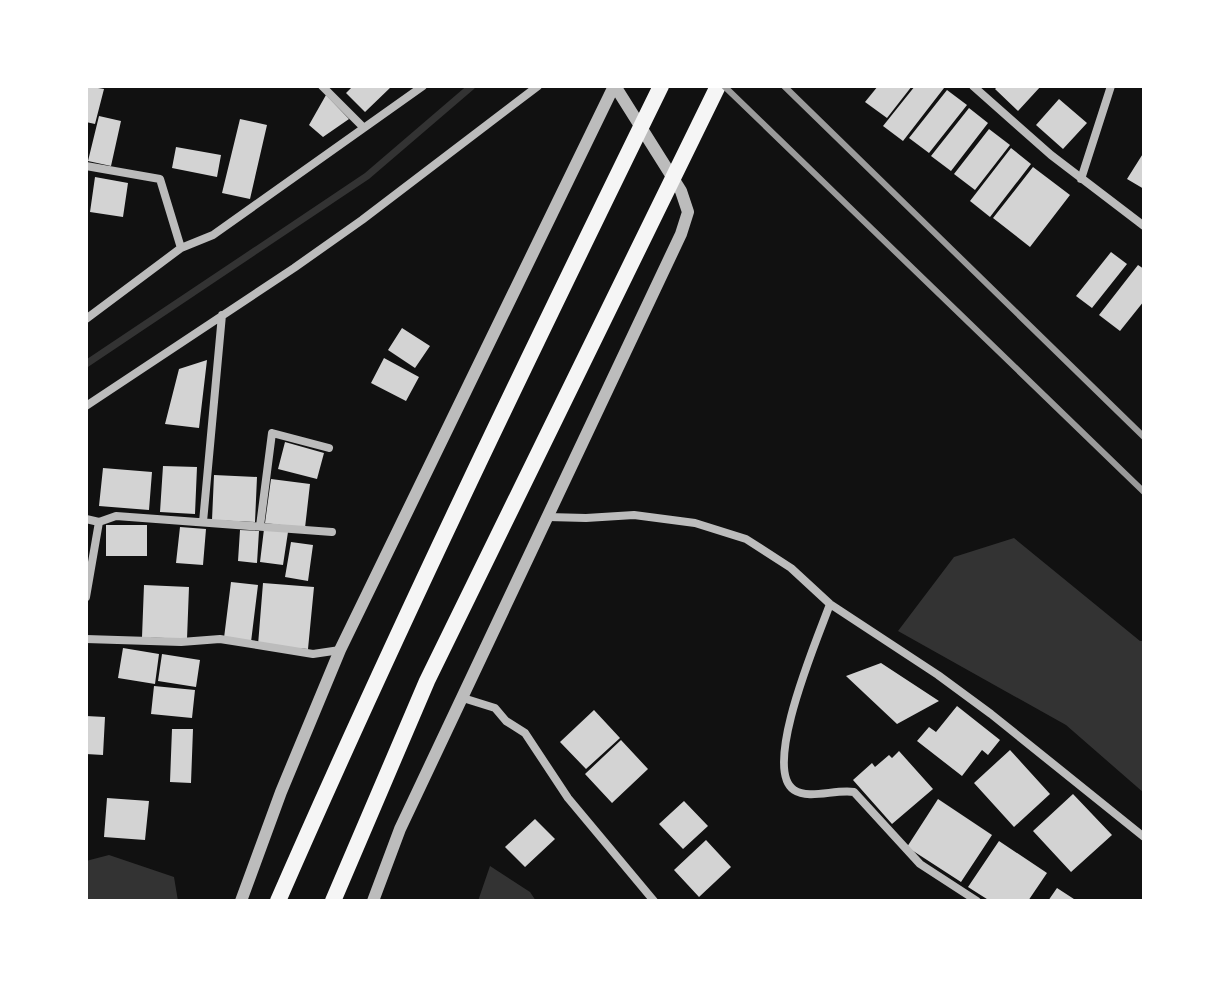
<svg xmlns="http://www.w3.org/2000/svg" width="1230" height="987" font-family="Karla,sans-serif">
	<rect width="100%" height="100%" fill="#111"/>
	<path fill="#333" d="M1014 538 1140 641H1144V793L1066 725 898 631 954 557Z
		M109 855 174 877 178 901H86V861Z
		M490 866 530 892 536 901H478Z"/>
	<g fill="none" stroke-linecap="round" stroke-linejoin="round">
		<path stroke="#333" stroke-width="7" d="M86 364 367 176 472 86"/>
	</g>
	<path fill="#d3d3d3" d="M86 86 104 89 95 124 86 122Z
		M353 86H392L365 112 346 93Z
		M878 86H912L887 118 865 102Z
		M915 86 944 88 903 141 883 126Z
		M998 86H1041L1018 111 995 89Z
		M947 90 967 105 929 153 909 138Z
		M326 95 349 119 323 137 309 125Z
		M1059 99 1087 123 1063 149 1036 125Z
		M969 108 988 123 951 171 931 156Z
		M99 116 121 121 111 166 88 161Z
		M240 119 267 125 250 199 222 193Z
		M989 129 1010 145 975 190 954 174Z
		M176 147 221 155 217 177 172 168Z
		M1011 148 1031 164 990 217 970 201Z
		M1144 152V189L1127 179Z
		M1033 167 1070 195 1030 247 993 218Z
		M95 177 128 183 123 217 90 212Z
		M1111 252 1127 264 1092 308 1076 296Z
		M1138 265 1144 269V301L1120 331 1099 315Z
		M402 328 430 346 415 368 388 350Z
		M384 358 419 377 406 401 371 383Z
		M207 360 199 428 165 424 179 369Z
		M285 442 324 453 317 479 278 469Z
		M163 466 197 467 195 514 160 512Z
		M103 468 152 472 149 510 99 506Z
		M214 475 257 477 255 522 212 520Z
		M271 479 310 484 305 528 265 523Z
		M106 525H147V556H106Z
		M180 527 206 529 203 565 176 563Z
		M264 529 288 532 283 565 260 562Z
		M240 530 259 531 257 563 238 561Z
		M291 542 313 545 308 581 285 577Z
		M231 582 258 585 251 642 224 638Z
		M263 583 314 587 308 649 258 645Z
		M144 585 189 587 187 639 142 637Z
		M123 648 159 654 155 684 118 678Z
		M162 654 200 660 196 687 158 681Z
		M881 663 939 701 897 724 846 676Z
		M154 686 195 690 192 718 151 714Z
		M957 706 1000 740 988 755 982 750 962 776 917 741 929 727 936 732Z
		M594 710 620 738 586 769 560 742Z
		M86 716 105 717 103 755 86 754Z
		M172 729H193L191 783 170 782Z
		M621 740 648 769 612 803 585 774Z
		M1010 750 1050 794 1014 827 974 783Z
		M899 751 933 789 892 824 853 780 872 763 875 767 889 755 892 758Z
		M1073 794 1112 835 1071 872 1033 831Z
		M107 798 149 801 145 840 104 837Z
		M938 799 992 835 961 882 907 847Z
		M684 801 708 826 683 849 659 824Z
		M535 819 555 839 525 867 505 847Z
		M706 840 731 867 699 897 674 870Z
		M999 841 1047 873 1028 901H990L968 887Z
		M1057 888 1077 901H1048Z"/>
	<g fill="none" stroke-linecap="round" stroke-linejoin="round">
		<path stroke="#bcbcbc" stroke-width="8" d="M322 86 364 128
			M973 86 1051 155 1144 226
			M86 166 160 179 181 248
			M1081 179 1111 86
			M86 319 181 248 213 235 423 86
			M86 406 294 268 362 220 538 86
			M548 517 586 518 634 515 695 523 746 539 791 568 830 604 938 675 991 714 1144 837
			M86 519 99 522
			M203 522 222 315
			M260 526 272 433 329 448
			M86 597 99 522 116 516 332 532
			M830 604C819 635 761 768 794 790 809 800 835 789 854 792L920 864 977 901
			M86 639 181 642 220 639 313 654 340 650
			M463 698 495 708 506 721 525 733 568 798 654 901"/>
		<path stroke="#bcbcbc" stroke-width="12" d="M241 901 281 792 340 650 614 86
			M373 901 400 829 681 234 688 212 681 191 615 86"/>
		<path stroke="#f5f5f5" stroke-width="16" d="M278 901C398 626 529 356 661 86
			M333 901 427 681 718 86"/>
		<path stroke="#9a9a9a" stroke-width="6" d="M724 86 1144 492
			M784 86 1144 437"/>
	</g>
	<rect width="1230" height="987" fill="none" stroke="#ffffff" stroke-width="176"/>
</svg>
